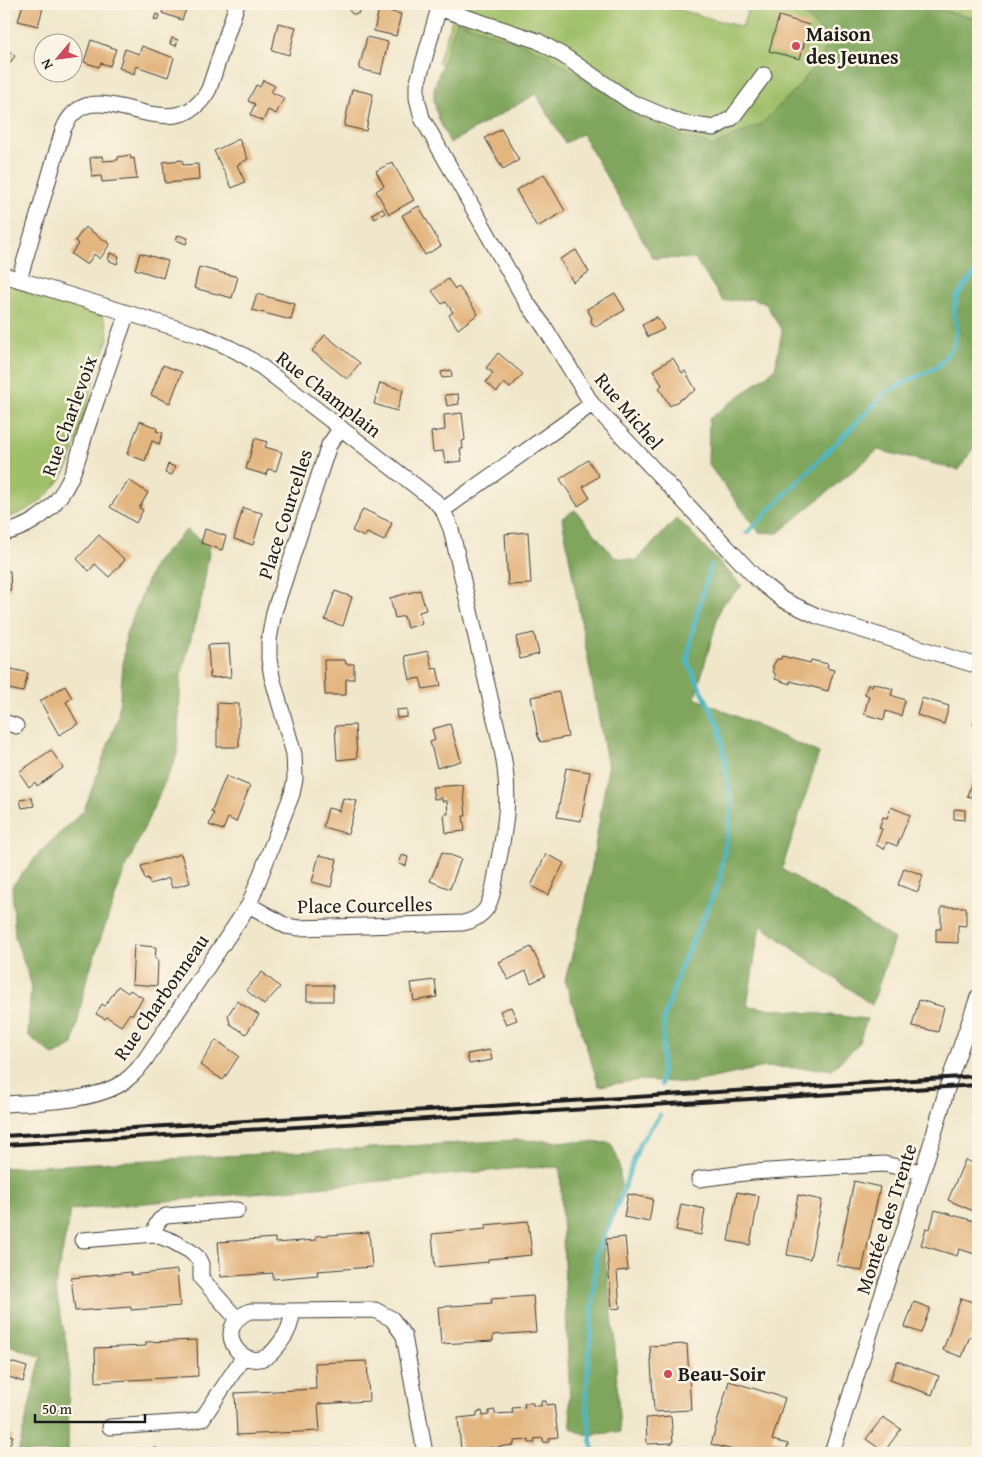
<svg xmlns="http://www.w3.org/2000/svg" width="982" height="1457" font-family="'Gentium Book Plus',serif">
	<rect width="100%" height="100%" fill="#fcf5e5"/>
	<filter id="ink" filterUnits="userSpaceOnUse"><feTurbulence type="fractalNoise" baseFrequency=".02" numOctaves="2"/><feDisplacementMap in="SourceGraphic" scale="10" xChannelSelector="R" yChannelSelector="G"/><feConvolveMatrix kernelMatrix="1 2 1 2 8 2 1 2 1" color-interpolation-filters="sRGB"/></filter>
	<filter id="wash" filterUnits="userSpaceOnUse"><feTurbulence type="fractalNoise" baseFrequency=".0096" numOctaves="4" result="noise"/><feDisplacementMap in="SourceGraphic" scale="20" xChannelSelector="R" yChannelSelector="G"/><feGaussianBlur stdDeviation="1.12" result="paint"/><feColorMatrix in="noise" values="0 0 0 0 0 0 0 0 0 0 0 0 0 0 0 0 0 1.4 0 .05"/><feComposite in="paint" operator="in"/></filter>
	<g filter="url(#wash)">
		<rect width="100%" height="100%" fill="#f0e7cb"/>
		<path fill="#9fbf68" stroke="#5e6e42" d="M457 4H659L742 27 750 4H978V29L723 167 536 93 438 63Z
			M4 283 99 312C107 319 108 328 108 339L69 465C53 495 36 508 4 519Z"/>
		<path fill="#7fa65c" stroke="#4e613c" d="M801 4H914L978 19V441L959 470 878 450 778 533 759 532 708 464 709 419 775 369 782 331 766 304 752 299 723 301 695 259 653 258 582 134 565 143 536 94 450 143C441 124 432 109 434 88L457 21 528 46 546 54 668 131 713 146 761 124 798 87 824 52 828 39C819 28 806 20 800 7Z
			M575 510 614 557 636 561 677 518 742 586 721 606 695 698 819 753 782 869 894 939 872 1005 760 925 747 1006 867 1019 858 1045 832 1069 765 1067 690 1083 641 1080 599 1086 565 980 585 907 608 768 562 518Z
			M186 530 210 546 202 596 181 676 177 755 122 877 86 981 73 1045 54 1056 28 1035 31 983 15 938 12 886 41 851 84 810 118 718 126 634 154 564Z
			M517 1140 611 1143 619 1162 621 1186 603 1239 614 1333 620 1432 584 1435 571 1428 560 1167 520 1168 71 1210 55 1287 69 1357 68 1453H18L41 1357 9 1345V1307L4 1306V1168Z"/>
		<g fill="none" stroke-linecap="round" stroke-linejoin="round">
			<path stroke="#4bb8c7" stroke-width="4.5" d="M747 533 888 391 939 366 954 345 957 326 954 315 956 298 978 268
				M661 1085 664 1019 680 968 719 883 732 806 719 726 687 661 694 625 711 565
				M593 1453 586 1399 596 1255 621 1196 640 1143 660 1115"/>
		</g>
		<g id="blocks">
			<path fill="#e3b57f" d="M23 4H44L38 26 18 21Z
				M165 4H188L182 20 162 13Z
				M380 4H389L388 11 401 14 396 36 374 31Z
				M352 5H358L360 9 358 14H352L349 10Z
				M156 14 160 15 158 20 154 19Z
				M779 16 809 25 800 59 769 51Z
				M278 23 296 27 289 55 272 50Z
				M367 37 388 42 381 74 359 69Z
				M172 38 178 40 176 46 170 44Z
				M91 40 116 49 110 66 101 63 99 67 84 62Z
				M142 46 174 58 168 77 136 66 134 74 119 68 125 49 139 54Z
				M4 47 15 56 4 71Z
				M263 80 275 86 271 92 284 98 276 114 268 110 263 121 250 115 255 104 248 101 256 85 260 87Z
				M352 89 373 94 366 131 344 126Z
				M501 129 519 160 503 169 485 138Z
				M239 139 248 159 237 165 245 182 232 188 214 151Z
				M130 155 131 159 134 158 137 179 102 182 101 176 92 177 90 158 102 156 103 161 118 160V157Z
				M182 160 183 165 198 164 199 180 165 183 163 162Z
				M392 162 414 200 389 214 376 191 384 186 376 171Z
				M544 174 565 211 537 227 516 190Z
				M419 206 441 246 425 255 402 215Z
				M382 208 385 213 375 219 372 214Z
				M85 227 110 244 100 259 94 254 87 265 71 254 78 244 75 241Z
				M178 235 188 238 186 244 176 240Z
				M576 250 589 272 573 282 560 259Z
				M110 253 119 256 117 264 108 260Z
				M140 253 168 261 163 278 135 269Z
				M199 267 238 277 232 298 194 288Z
				M448 279 455 289 459 287 478 314 458 329 449 315 453 312 446 302 442 304 432 291Z
				M615 293 625 310 597 326 593 325 591 321 592 318 587 309Z
				M257 294 295 304 291 320 252 310Z
				M657 317 664 329 648 337 642 325Z
				M325 335 360 363 347 379 312 351Z
				M498 353 523 374 510 388 504 383 497 392 486 382 493 373 486 368Z
				M673 358 682 373 685 371 696 390 670 406 659 388 662 385 653 370Z
				M163 365 182 372 170 403 151 395Z
				M451 370 452 377 442 378 441 372Z
				M380 383 403 390 397 411 374 404Z
				M458 394 459 404 447 406 445 395Z
				M462 413 465 440 462 441 463 449H460L462 461 445 463 443 451 433 452 431 432 445 430 444 415Z
				M140 421 157 428 156 431 163 433 159 444 152 441 145 461 127 454Z
				M255 438 267 442 265 447 282 452 276 471 268 469 266 475 246 469Z
				M588 460 599 476 583 487 590 498 578 506 560 479Z
				M168 464 175 467 172 475 165 473Z
				M129 480 148 493 139 508 143 510 136 523 110 507Z
				M243 508 262 513 253 545 234 539Z
				M363 509 392 523 384 541 367 533 364 537 352 531Z
				M205 529 226 536 222 550 201 543Z
				M528 532 531 584 508 585 505 534Z
				M99 535 125 560 109 577 95 564 89 571 77 559Z
				M4 571H10L11 590H4Z
				M420 590 426 610 419 612 422 624 407 628 404 616 395 618 390 598Z
				M335 591 352 597 343 626 325 620Z
				M534 633 539 654 520 659 516 637Z
				M229 644 231 677 210 678 208 645Z
				M428 651 432 669 437 668 441 686 423 689 420 678 410 680 405 656Z
				M782 656 810 663 811 660 828 664 827 668 834 670 828 691 790 681V684L775 679 776 676 773 671V666L777 659H781Z
				M324 660H345L346 664H354V679H346V695H325Z
				M4 667 28 673 23 692 4 688Z
				M873 683 893 689 891 695 905 700 901 716 886 711 884 720 864 714 869 696 865 694 868 684 872 686Z
				M65 686 72 698 66 702 78 724 59 735 40 701Z
				M559 692 568 737 541 742 538 737 531 697Z
				M922 698 949 706 944 724 917 715Z
				M217 703 239 704V747H217Z
				M407 709V717L397 718 396 710Z
				M978 710V726L973 725Z
				M450 724 461 761 437 768 430 742 435 740 432 729Z
				M355 725 357 758 337 760 335 726Z
				M51 750 63 768 37 786 35 782 29 787 19 772Z
				M566 768 590 772 581 821 557 817Z
				M226 776 250 786 236 822 228 818 223 830 209 825 214 813 211 812Z
				M973 778 978 779V799L967 796Z
				M463 785 466 816H463L465 831 446 833 444 814H448L447 801H442V798L434 799 432 787Z
				M32 798 34 806 22 808 20 800Z
				M343 798 357 801 348 834 323 827 328 808 340 811Z
				M891 807 910 815 897 846 887 842 884 849 876 845 882 829 879 828 883 817 887 818Z
				M954 809 965 810V820L954 819Z
				M442 852 461 859 450 889 430 881Z
				M181 854 190 883 172 888 169 878 150 884 148 878 145 879 141 866Z
				M546 854 564 863 548 895 531 886Z
				M319 855 337 859 331 887 312 882Z
				M402 855 408 857 406 866 399 864Z
				M904 868 923 875 918 892 898 885Z
				M941 907H966V926L958 925V943L936 942V929H941Z
				M134 945 156 947 155 959 158 960 157 986 132 984Z
				M531 947 545 976 531 983 526 971 508 980 499 962Z
				M262 972 280 987 264 1005 246 990Z
				M435 980 437 997 414 1001 411 983Z
				M307 985H333V1001H307Z
				M118 986 128 993 130 990 143 998 132 1015 130 1013 121 1026 107 1017 105 1019 96 1014 102 1004 105 1006Z
				M919 1000 944 1007 938 1032 912 1026Z
				M237 1001 259 1015 246 1034 230 1024 228 1015Z
				M511 1007 517 1020 506 1024 500 1011Z
				M216 1040 239 1056 223 1080 200 1065Z
				M490 1050 492 1060 469 1064 467 1054Z
				M965 1160 978 1165V1213L948 1200Z
				M854 1181 880 1187 862 1271 837 1265Z
				M737 1192 759 1196 750 1245 728 1241Z
				M628 1194 653 1199 649 1222 624 1217Z
				M798 1195 822 1200 810 1259 787 1255Z
				M681 1204 705 1209 701 1235 676 1230Z
				M935 1210 978 1222V1255L959 1249 957 1256 921 1245 926 1228 930 1229Z
				M528 1221 532 1255 488 1259V1262L435 1267 432 1234 486 1229 485 1225Z
				M369 1232 372 1267 317 1271 318 1275 273 1279V1273L221 1277 218 1242 275 1238V1243L316 1240V1236Z
				M625 1237 628 1270 617 1271 620 1308 612 1309 606 1239Z
				M177 1270 180 1306 131 1310V1307L75 1311 71 1278 131 1272V1275Z
				M533 1296 536 1332 493 1335V1341L441 1344 438 1307 492 1303 491 1299Z
				M961 1298 978 1304V1339L970 1336 962 1357 943 1350Z
				M914 1302 930 1308 921 1333 905 1327Z
				M197 1340 198 1376 96 1382 95 1348 146 1346V1342Z
				M687 1344 691 1410 654 1412 650 1346Z
				M4 1360 27 1367 23 1382 4 1375Z
				M367 1361 369 1401 318 1404 320 1431 237 1435 235 1393 316 1389 315 1363Z
				M897 1361 939 1376 932 1395 890 1380Z
				M729 1381 785 1398 772 1440 788 1444 786 1453H743L711 1444Z
				M541 1401H546V1405L554 1404 558 1437 549 1438V1442H543V1438L534 1439 535 1443H529V1440L514 1441V1445L498 1447 499 1451 493 1452 492 1447 486 1448V1450L479 1451V1448L461 1450 458 1418 477 1416V1412L482 1411 483 1416 489 1415V1411L495 1410V1414L513 1413 512 1408 525 1407 524 1403H533V1406H541Z
				M671 1416 673 1443 647 1444 646 1418Z
				M883 1417 901 1429 884 1452 866 1439Z
				M4 1433 13 1436 7 1453H4Z
				M157 1448 158 1453H116V1451Z"/>
		</g>
	</g>
	<g filter="url(#ink)">
		<use href="#blocks" fill-opacity="0" stroke="#3c3a36" stroke-width="1"/>
		<g fill="none" stroke-linecap="round" stroke-linejoin="round">
			<defs>
				<path id="minor" d="M440 4 417 85V98L422 118 525 300 545 328 592 404 758 580 783 600 817 616 978 666
					M438 8 538 41 564 56 631 102 681 123 714 128 732 118 764 75
					M4 275 199 335C222 343 243 353 263 368L435 501 443 510 451 529 501 745C511 791 507 822 497 868 495 881 493 897 486 909 480 917 472 921 463 923L299 928 286 926 249 905
					M19 280 63 130C91 61 172 159 209 89L237 4
					M443 510 592 404
					M4 533C26 528 47 515 60 496 75 476 80 449 88 425 101 388 114 350 127 313
					M4 722 16 726
					M4 1104C39 1102 96 1102 125 1081 136 1073 144 1062 151 1051L249 905 292 794 295 779 294 754 272 677 269 659V640L274 612 329 445 341 428
					M699 1179 752 1172 884 1164 922 1172
					M154 1234C156 1225 157 1220 166 1216L237 1210
					M82 1240 154 1234 172 1241 190 1251 198 1258 201 1264V1278L237 1319
					M250 1311H292C292 1324 288 1333 280 1343 276 1348 272 1354 266 1357 240 1370 211 1327 250 1311Z
					M292 1311 375 1310 392 1319 404 1336 425 1453
					M110 1427 189 1422 202 1419 244 1356
					M832 1453 878 1308 903 1234 932 1141 950 1078 978 997"/>
			</defs>
			<use href="#minor" stroke="#3c3a36" stroke-width="17"/>
			<use href="#minor" stroke="#fff" stroke-width="15"/>
			<path stroke="#1c1c1c" stroke-width="4" d="M4 1136 978 1076
				M4 1145 978 1085"/>
		</g>
	</g>
	<g fill="#d1495b" stroke="#fcf5e5" stroke-width="2">
		<circle cx="796" cy="46" r="5"/>
		<circle cx="668" cy="1374" r="5"/>
	</g>
	<g text-anchor="middle" stroke-width="5" stroke-linejoin="round" paint-order="stroke">
		<g font-size="20" font-weight="bold" fill="#1c1c1c" stroke="#fcf5e5" text-anchor="start">
			<text x="806" y="41">Maison<tspan x="806" dy="23">des Jeunes</tspan></text>
			<text x="678" y="1381">Beau-Soir</text>
		</g>
		<g font-size="20" fill="#1c1c1c" stroke="#fcf5e5">
			<text transform="translate(329 394) rotate(38)" y="7">Rue Champlain</text>
			<text transform="translate(629 411) rotate(50)" y="7">Rue Michel</text>
			<text transform="translate(69 416) rotate(-70)" y="7">Rue Charlevoix</text>
			<text transform="translate(285 514) rotate(-72)" y="7">Place Courcelles</text>
			<text transform="translate(365 905) rotate(-1)" y="7">Place Courcelles</text>
			<text transform="translate(161 997) rotate(-55)" y="7">Rue Charbonneau</text>
			<text transform="translate(886 1219) rotate(-72)" y="7">Montée des Trente</text>
		</g>
	</g>
	<rect width="982" height="1457" fill="none" stroke="#fcf5e5" stroke-width="20"/>
	<g transform="translate(58 58) rotate(241)"><circle r="24" fill="#fcf5e5" stroke="#a29e95"/>
	<path d="M0-4L9 19L0 12L-9 19Z" fill="#d1495b"/>
	<text y="-8" font-size="14" font-weight="bold" text-anchor="middle" fill="#1c1c1c">N</text>
	</g>
	<path d="M35 1414v8h110v-8" fill="none" stroke="#1c1c1c" stroke-width="2.5"/>
	<text x="42" y="1414" font-size="15" fill="#1c1c1c" stroke="#fcf5e5" stroke-width="4" paint-order="stroke">50 m</text>
</svg>
